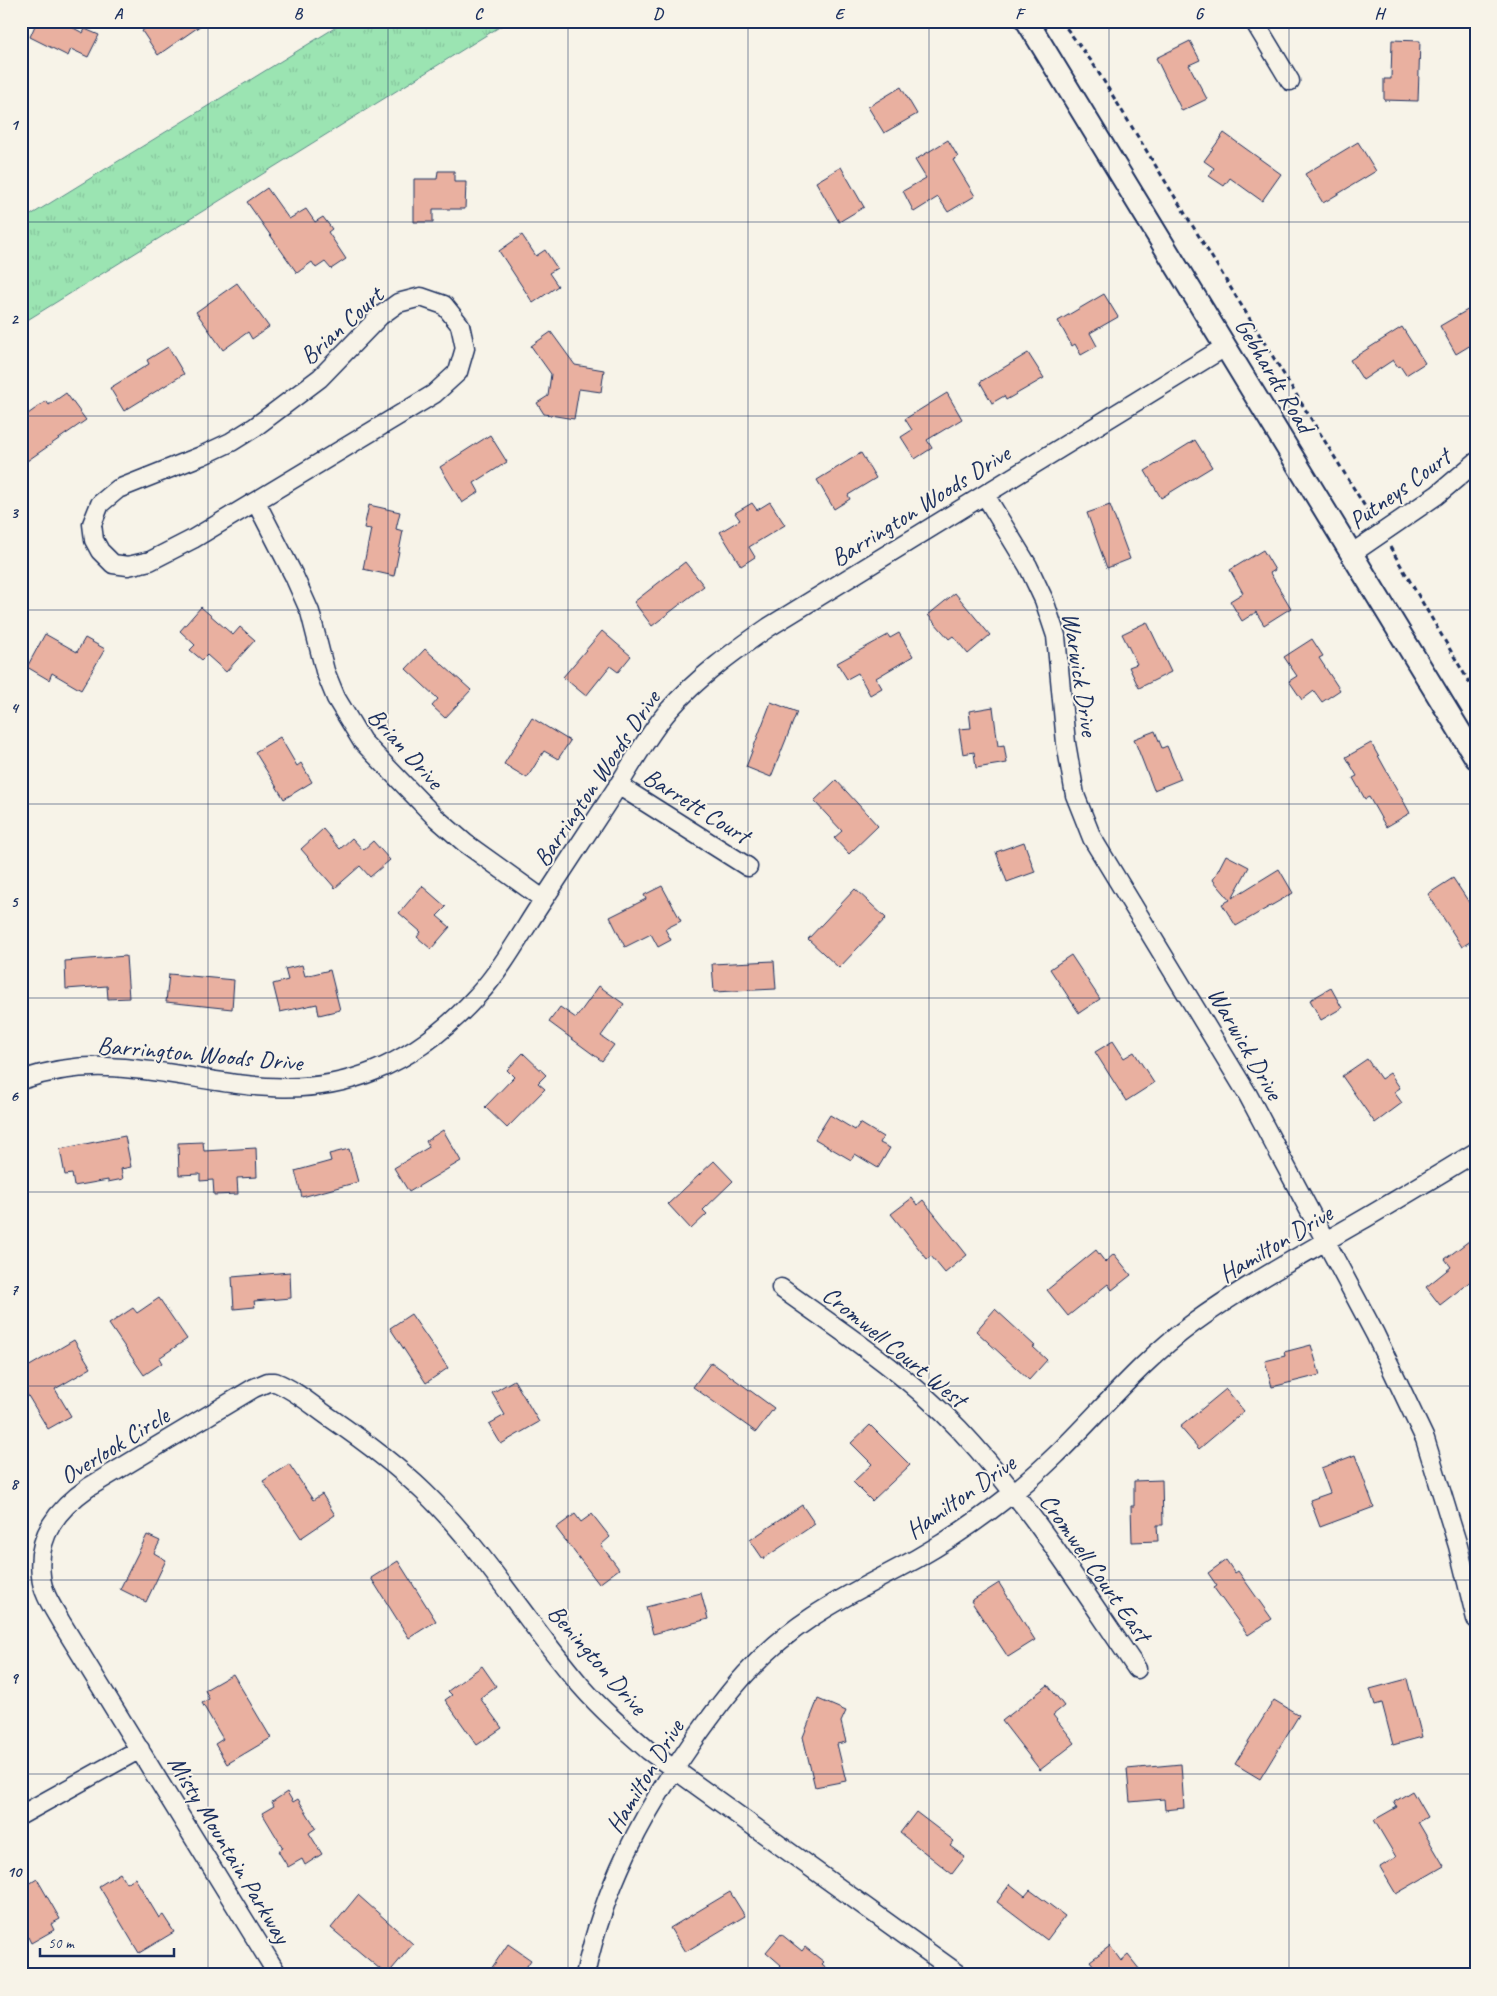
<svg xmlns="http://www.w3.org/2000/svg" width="1497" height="1996" font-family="Caveat,sans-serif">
	<defs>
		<pattern id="grass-tufts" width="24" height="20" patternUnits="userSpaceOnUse" patternTransform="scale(1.25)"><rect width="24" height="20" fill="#9be4b2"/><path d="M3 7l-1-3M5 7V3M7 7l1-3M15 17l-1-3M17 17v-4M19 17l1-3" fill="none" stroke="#85c49c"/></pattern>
	</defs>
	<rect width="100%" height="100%" fill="#f7f3e8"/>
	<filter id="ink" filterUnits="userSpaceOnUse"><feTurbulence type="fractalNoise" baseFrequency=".02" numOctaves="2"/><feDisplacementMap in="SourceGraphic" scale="10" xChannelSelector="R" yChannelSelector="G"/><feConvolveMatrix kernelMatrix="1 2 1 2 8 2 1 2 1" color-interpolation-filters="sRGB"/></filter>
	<g filter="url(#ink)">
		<path fill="url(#grass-tufts)" stroke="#5b8a88" d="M346 21H509L21 324V221Z"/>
		<path fill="#e9b0a0" stroke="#1b2f5e" d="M37 21H60L83 33 85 29 99 35 88 57 71 49 68 56 30 37Z
			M156 21H207L158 55 142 31Z
			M1392 40 1420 41 1418 101 1384 100V79H1391Z
			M1190 41 1200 60 1189 65 1207 99 1182 111 1156 58Z
			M901 87 917 114 884 133 868 107Z
			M1224 133 1281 174 1262 201 1230 178 1224 186 1209 176 1214 168 1204 161Z
			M948 140 958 157 953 160 975 196 948 212 938 197 914 212 903 191 926 178 915 160Z
			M1358 142 1376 171 1323 203 1305 174Z
			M841 167 864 207 839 222 816 182Z
			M438 171H454V182H466L465 209H433V222H414V179H437Z
			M267 188 289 219 306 209 315 222 323 217 332 229 328 232 346 259 331 269 325 262 316 268 312 262 297 273 247 202Z
			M522 235 536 256 545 250 557 268 549 273 558 286 533 303 499 251Z
			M237 283 269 327 252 339 248 332 223 350 196 312Z
			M1104 294 1118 317 1090 333 1097 346 1081 355 1075 344 1072 346 1058 321Z
			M1476 305V342L1456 354 1440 326Z
			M1402 327 1425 363 1406 375 1400 366 1398 367 1393 360 1363 380 1350 360Z
			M551 332 575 365 604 370 601 392 579 389 574 419 544 414 537 403 548 396 551 374 531 346Z
			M168 347 184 374 124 411 110 388 149 364 147 360Z
			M1028 353 1044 378 1006 400 1004 396 992 403 980 382Z
			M66 393 86 420 27 461 21 453V419L46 401 49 405Z
			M947 393 962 419 927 440 932 448 915 459 901 437 912 430 905 419Z
			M490 435 507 462 474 483 479 492 462 503 440 467Z
			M1195 440 1212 467 1161 498 1145 471Z
			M861 453 876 478 848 495 850 499 834 509 817 480Z
			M770 502 785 525 749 547 755 557 741 566 720 532 740 520 735 513 752 503 757 510Z
			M369 505 400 512 396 529 403 531 394 576 363 569 371 529 364 528Z
			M1110 505 1130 559 1107 568 1087 513Z
			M1263 550 1275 570 1270 573 1291 608 1264 625 1256 612 1242 621 1230 601 1243 593 1230 570Z
			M685 562 704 586 652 626 634 602Z
			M955 593 990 635 968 654 953 636 949 639 928 615Z
			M201 607 233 635 240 627 255 640 226 672 207 655 202 660 190 650 195 645 180 631Z
			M1147 622 1171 672 1139 688 1129 667 1137 664 1122 634Z
			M602 631 631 656 618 672 610 666 586 696 563 677Z
			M899 633 913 656 876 678 882 688 870 695 858 673 847 679 837 663 888 635 890 638Z
			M45 634 77 652 85 638 105 649 81 690 52 673 49 680 27 667Z
			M1312 639 1323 656 1319 658 1340 690 1322 702 1314 691 1302 700 1289 681 1297 676 1284 657Z
			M425 649 471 690 445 718 432 706 438 699 406 669Z
			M771 702 797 712 771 777 746 767Z
			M993 707 998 746 1004 745 1007 763 976 768 974 752 963 754 959 729 971 728 969 711Z
			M532 718 570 741 558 759 544 751 527 778 504 764Z
			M1155 731 1162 748 1167 746 1181 779 1154 790 1134 739Z
			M280 737 297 766 301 763 312 782 284 799 255 752Z
			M1371 743 1410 813 1386 827 1369 797 1365 799 1353 778 1357 776 1346 757Z
			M836 780 878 826 849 854 834 838 842 831 814 801Z
			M323 829 340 849 352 838 363 850 373 841 390 860 370 877 360 866 335 888 301 849Z
			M1024 842 1035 872 1007 882 996 852Z
			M1226 855 1249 867 1232 898 1279 869 1293 893 1236 926 1222 904 1230 900 1213 880Z
			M1453 878 1476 913V938L1462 947 1428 894Z
			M422 886 446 907 437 916 450 927 431 949 417 937 421 932 399 913Z
			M662 886 681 921 665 929 671 940 658 947 651 934 625 947 610 917 646 899 644 895Z
			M855 889 886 918 839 968 808 939Z
			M1071 955 1100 999 1079 1013 1050 969Z
			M126 956 129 998 108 999 107 986 66 989 65 961Z
			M774 961 776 989 714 992 712 964Z
			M302 965 305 976 330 970 340 1010 319 1015 317 1004 280 1012 273 984 288 980 285 969Z
			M169 974 234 980 232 1009 166 1002Z
			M599 986 624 1004 601 1036 614 1045 602 1061 549 1022 560 1007 576 1018Z
			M1331 988 1342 1008 1321 1020 1310 1000Z
			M1113 1041 1124 1058 1134 1052 1154 1083 1126 1101 1095 1052Z
			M523 1053 546 1075 538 1083 545 1089 507 1128 485 1107 514 1077 507 1070Z
			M1367 1059 1381 1079 1390 1073 1400 1088 1394 1092 1402 1103 1375 1123 1342 1076Z
			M830 1115 855 1130 860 1123 883 1137 880 1143 890 1148 878 1168 855 1154 851 1160 815 1139Z
			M443 1130 461 1161 409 1192 394 1168 429 1147 426 1141Z
			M125 1136 131 1167 121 1169 123 1179 108 1182V1180L74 1186 72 1174 65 1175 60 1149Z
			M203 1142 204 1151 256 1148 257 1177 237 1178 238 1194 214 1195 213 1180 200 1181V1174L179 1175 178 1143Z
			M349 1149 358 1182 302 1197 295 1171 331 1161 329 1154Z
			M714 1161 733 1181 703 1210 707 1214 691 1229 668 1204Z
			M912 1198 917 1205 923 1200 967 1255 945 1273 931 1256 927 1259 891 1214Z
			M1469 1241 1476 1249V1277L1440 1305 1426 1287 1451 1267 1445 1259Z
			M1096 1250 1105 1262 1114 1254 1131 1275 1112 1290 1108 1284 1068 1316 1047 1290Z
			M290 1272 291 1298 254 1301 255 1307 234 1309 232 1277Z
			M159 1298 187 1339 159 1358 162 1363 144 1375 109 1324 133 1308 137 1313Z
			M995 1309 1035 1346 1033 1347 1047 1360 1029 1380 976 1331Z
			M411 1314 448 1368 426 1383 390 1328Z
			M74 1340 91 1368 55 1389 71 1416 48 1429 21 1384V1371Z
			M1311 1345 1320 1375 1272 1387 1265 1361 1285 1356 1284 1352Z
			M711 1362 774 1408 756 1432 693 1387Z
			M514 1380 539 1422 501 1444 489 1424 505 1415 492 1393Z
			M1226 1389 1244 1411 1199 1449 1180 1427Z
			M870 1425 910 1465 872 1501 853 1482 872 1464 851 1443Z
			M1355 1455 1374 1507 1320 1527 1310 1500 1330 1493 1321 1468Z
			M289 1464 313 1500 322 1494 335 1515 301 1538 263 1481Z
			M1162 1480 1163 1525H1157L1158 1541 1132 1542 1131 1506H1134V1481Z
			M802 1505 815 1524 763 1559 750 1540Z
			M575 1514 581 1522 592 1514 610 1537 601 1545 619 1569 599 1584 556 1528Z
			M147 1535 160 1541 154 1553 166 1560 146 1602 120 1589Z
			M1226 1560 1235 1573 1238 1571 1272 1619 1248 1635 1214 1588 1217 1586 1208 1573Z
			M398 1561 436 1621 409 1638 371 1578Z
			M999 1583 1035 1640 1008 1657 971 1601Z
			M701 1593 708 1619 653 1634 646 1607Z
			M482 1666 496 1686 480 1698 502 1728 477 1745 445 1700 452 1695 448 1691Z
			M233 1674 271 1738 227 1764 215 1744 223 1739 202 1703 209 1699 205 1690Z
			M1407 1679 1422 1737 1393 1745 1382 1703 1375 1705 1370 1689Z
			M1048 1685 1064 1706 1053 1715 1075 1743 1040 1770 1002 1721Z
			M818 1699 846 1711 841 1722 846 1742 837 1744 846 1781 815 1787 803 1737Z
			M1274 1700 1299 1715 1260 1779 1235 1764Z
			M1181 1764 1184 1808 1165 1810 1164 1799 1130 1802 1127 1769Z
			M1412 1791 1427 1817 1418 1822 1444 1866 1396 1894 1380 1867 1396 1857 1374 1820 1397 1807 1394 1802Z
			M287 1792 293 1802 298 1799 316 1828 309 1833 322 1854 305 1865 302 1859 288 1867 278 1851 283 1848 262 1813 274 1806 272 1802Z
			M916 1812 954 1841 950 1846 965 1857 952 1874 900 1833Z
			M120 1873 126 1883 135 1878 159 1918 163 1915 174 1932 139 1953 99 1886Z
			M37 1879 60 1919 51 1924 54 1930 31 1943 28 1937 21 1941V1889Z
			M1010 1884 1025 1896 1030 1890 1065 1916 1047 1940 997 1902Z
			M730 1892 745 1916 685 1952 670 1928Z
			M358 1895 413 1944 387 1975 331 1928Z
			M781 1934 802 1951 805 1947 824 1962 822 1964 835 1975H773L781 1965 766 1952Z
			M508 1944 531 1960 521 1975H487Z
			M1110 1946 1121 1961 1128 1955 1144 1975H1101L1090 1961Z"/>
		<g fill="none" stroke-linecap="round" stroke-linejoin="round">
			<defs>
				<path id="minor" d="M1254 21 1290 81
					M421 297 444 305 460 325 465 348 458 372 434 394 193 539 150 561 128 566 113 564 100 551 94 540 92 524 100 504 118 489 201 456 231 442 255 427 320 378 380 316 398 303Z
					M985 495 1028 566 1044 600 1056 636 1066 743 1075 795 1092 838 1248 1095 1375 1334 1425 1439 1458 1546 1476 1619
					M256 502 294 576 310 612 325 671 336 698 362 741 435 817 465 843 543 899
					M1351 554 1437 495 1476 462
					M618 785 748 867
					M21 1080C48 1071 79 1066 107 1067 201 1070 280 1109 374 1071 414 1055 449 1027 478 995 503 968 523 930 544 899 568 862 593 824 618 786 634 761 649 733 669 710 698 677 733 652 769 627L1225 347
					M781 1288C842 1332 907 1374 959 1429 1028 1502 1081 1587 1137 1669
					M21 1815 140 1749
					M278 1975 61 1622C53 1608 42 1592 41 1576 36 1535 58 1509 89 1487L254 1388 268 1382H275C296 1390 314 1407 332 1419 364 1441 396 1465 424 1492 484 1550 527 1623 581 1686 602 1710 625 1730 649 1751L960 1975
					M585 1975C604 1887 641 1816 692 1743 727 1693 760 1651 812 1617 845 1595 881 1578 916 1559 948 1541 980 1519 1009 1496 1076 1445 1124 1374 1192 1324 1244 1286 1302 1255 1357 1223 1397 1200 1436 1176 1476 1152"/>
				<path id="tertiary" d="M1027 21 1476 758"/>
			</defs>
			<use href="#minor" stroke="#1b2f5e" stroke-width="21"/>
			<use href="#tertiary" stroke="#1b2f5e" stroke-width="25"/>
			<path stroke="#1b2f5e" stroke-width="3" stroke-dasharray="5 4" stroke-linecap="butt" d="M1061 21 1092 62 1372 518
				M1390 547 1476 694"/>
			<use href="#minor" stroke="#f7f3e8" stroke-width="18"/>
			<use href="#tertiary" stroke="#f7f3e8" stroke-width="21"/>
		</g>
	</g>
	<path fill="none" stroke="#1b2f5e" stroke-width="1" stroke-opacity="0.55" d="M208 21V1975M388 21V1975M568 21V1975M748 21V1975M929 21V1975M1109 21V1975M1289 21V1975M21 222H1476M21 416H1476M21 610H1476M21 804H1476M21 998H1476M21 1192H1476M21 1386H1476M21 1580H1476M21 1774H1476"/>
	<g text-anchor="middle" stroke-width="4" stroke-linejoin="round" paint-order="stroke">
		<g font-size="25" fill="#1b2f5e" stroke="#f7f3e8">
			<text transform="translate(341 325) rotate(-42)" y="9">Brian Court</text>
			<text transform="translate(1275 375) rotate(59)" y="9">Gebhardt Road</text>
			<text transform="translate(1399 488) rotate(-36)" y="9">Putneys Court</text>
			<text transform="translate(920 505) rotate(-32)" y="9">Barrington Woods Drive</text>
			<text transform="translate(1081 674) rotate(81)" y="9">Warwick Drive</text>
			<text transform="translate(406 748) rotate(48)" y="9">Brian Drive</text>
			<text transform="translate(596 778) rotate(-56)" y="9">Barrington Woods Drive</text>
			<text transform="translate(697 805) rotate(32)" y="9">Barrett Court</text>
			<text transform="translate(1246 1043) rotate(60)" y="9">Warwick Drive</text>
			<text transform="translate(200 1053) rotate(5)" y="9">Barrington Woods Drive</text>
			<text transform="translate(1275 1243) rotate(-31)" y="9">Hamilton Drive</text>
			<text transform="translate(895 1346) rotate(39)" y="9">Cromwell Court West</text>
			<text transform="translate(114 1445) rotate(-32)" y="9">Overlook Circle</text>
			<text transform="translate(960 1496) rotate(-35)" y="9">Hamilton Drive</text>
			<text transform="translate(1096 1567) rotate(55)" y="9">Cromwell Court East</text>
			<text transform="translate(598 1659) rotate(49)" y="9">Benington Drive</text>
			<text transform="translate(644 1776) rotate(-59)" y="9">Hamilton Drive</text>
			<text transform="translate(230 1849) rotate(59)" y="9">Misty Mountain Parkway</text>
		</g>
	</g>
	<rect width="1497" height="1996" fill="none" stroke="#f7f3e8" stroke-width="55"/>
	<path d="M40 1948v8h134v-8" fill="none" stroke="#1b2f5e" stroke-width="2.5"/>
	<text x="48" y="1948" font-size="15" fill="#1b2f5e" stroke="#f7f3e8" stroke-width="4" paint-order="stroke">50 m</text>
	<rect x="28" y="28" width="1442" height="1940" fill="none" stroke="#1b2f5e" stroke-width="2"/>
	<g font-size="16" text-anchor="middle" font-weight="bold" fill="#1b2f5e">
		<text x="118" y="19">A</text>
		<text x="298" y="19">B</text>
		<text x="478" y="19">C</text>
		<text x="658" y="19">D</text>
		<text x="839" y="19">E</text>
		<text x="1019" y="19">F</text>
		<text x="1199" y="19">G</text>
		<text x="1379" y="19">H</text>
		<text x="14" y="130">1</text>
		<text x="14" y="324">2</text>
		<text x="14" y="518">3</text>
		<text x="14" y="713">4</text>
		<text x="14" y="907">5</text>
		<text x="14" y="1101">6</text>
		<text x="14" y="1295">7</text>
		<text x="14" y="1489">8</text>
		<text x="14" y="1683">9</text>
		<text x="14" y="1877">10</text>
	</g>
</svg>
